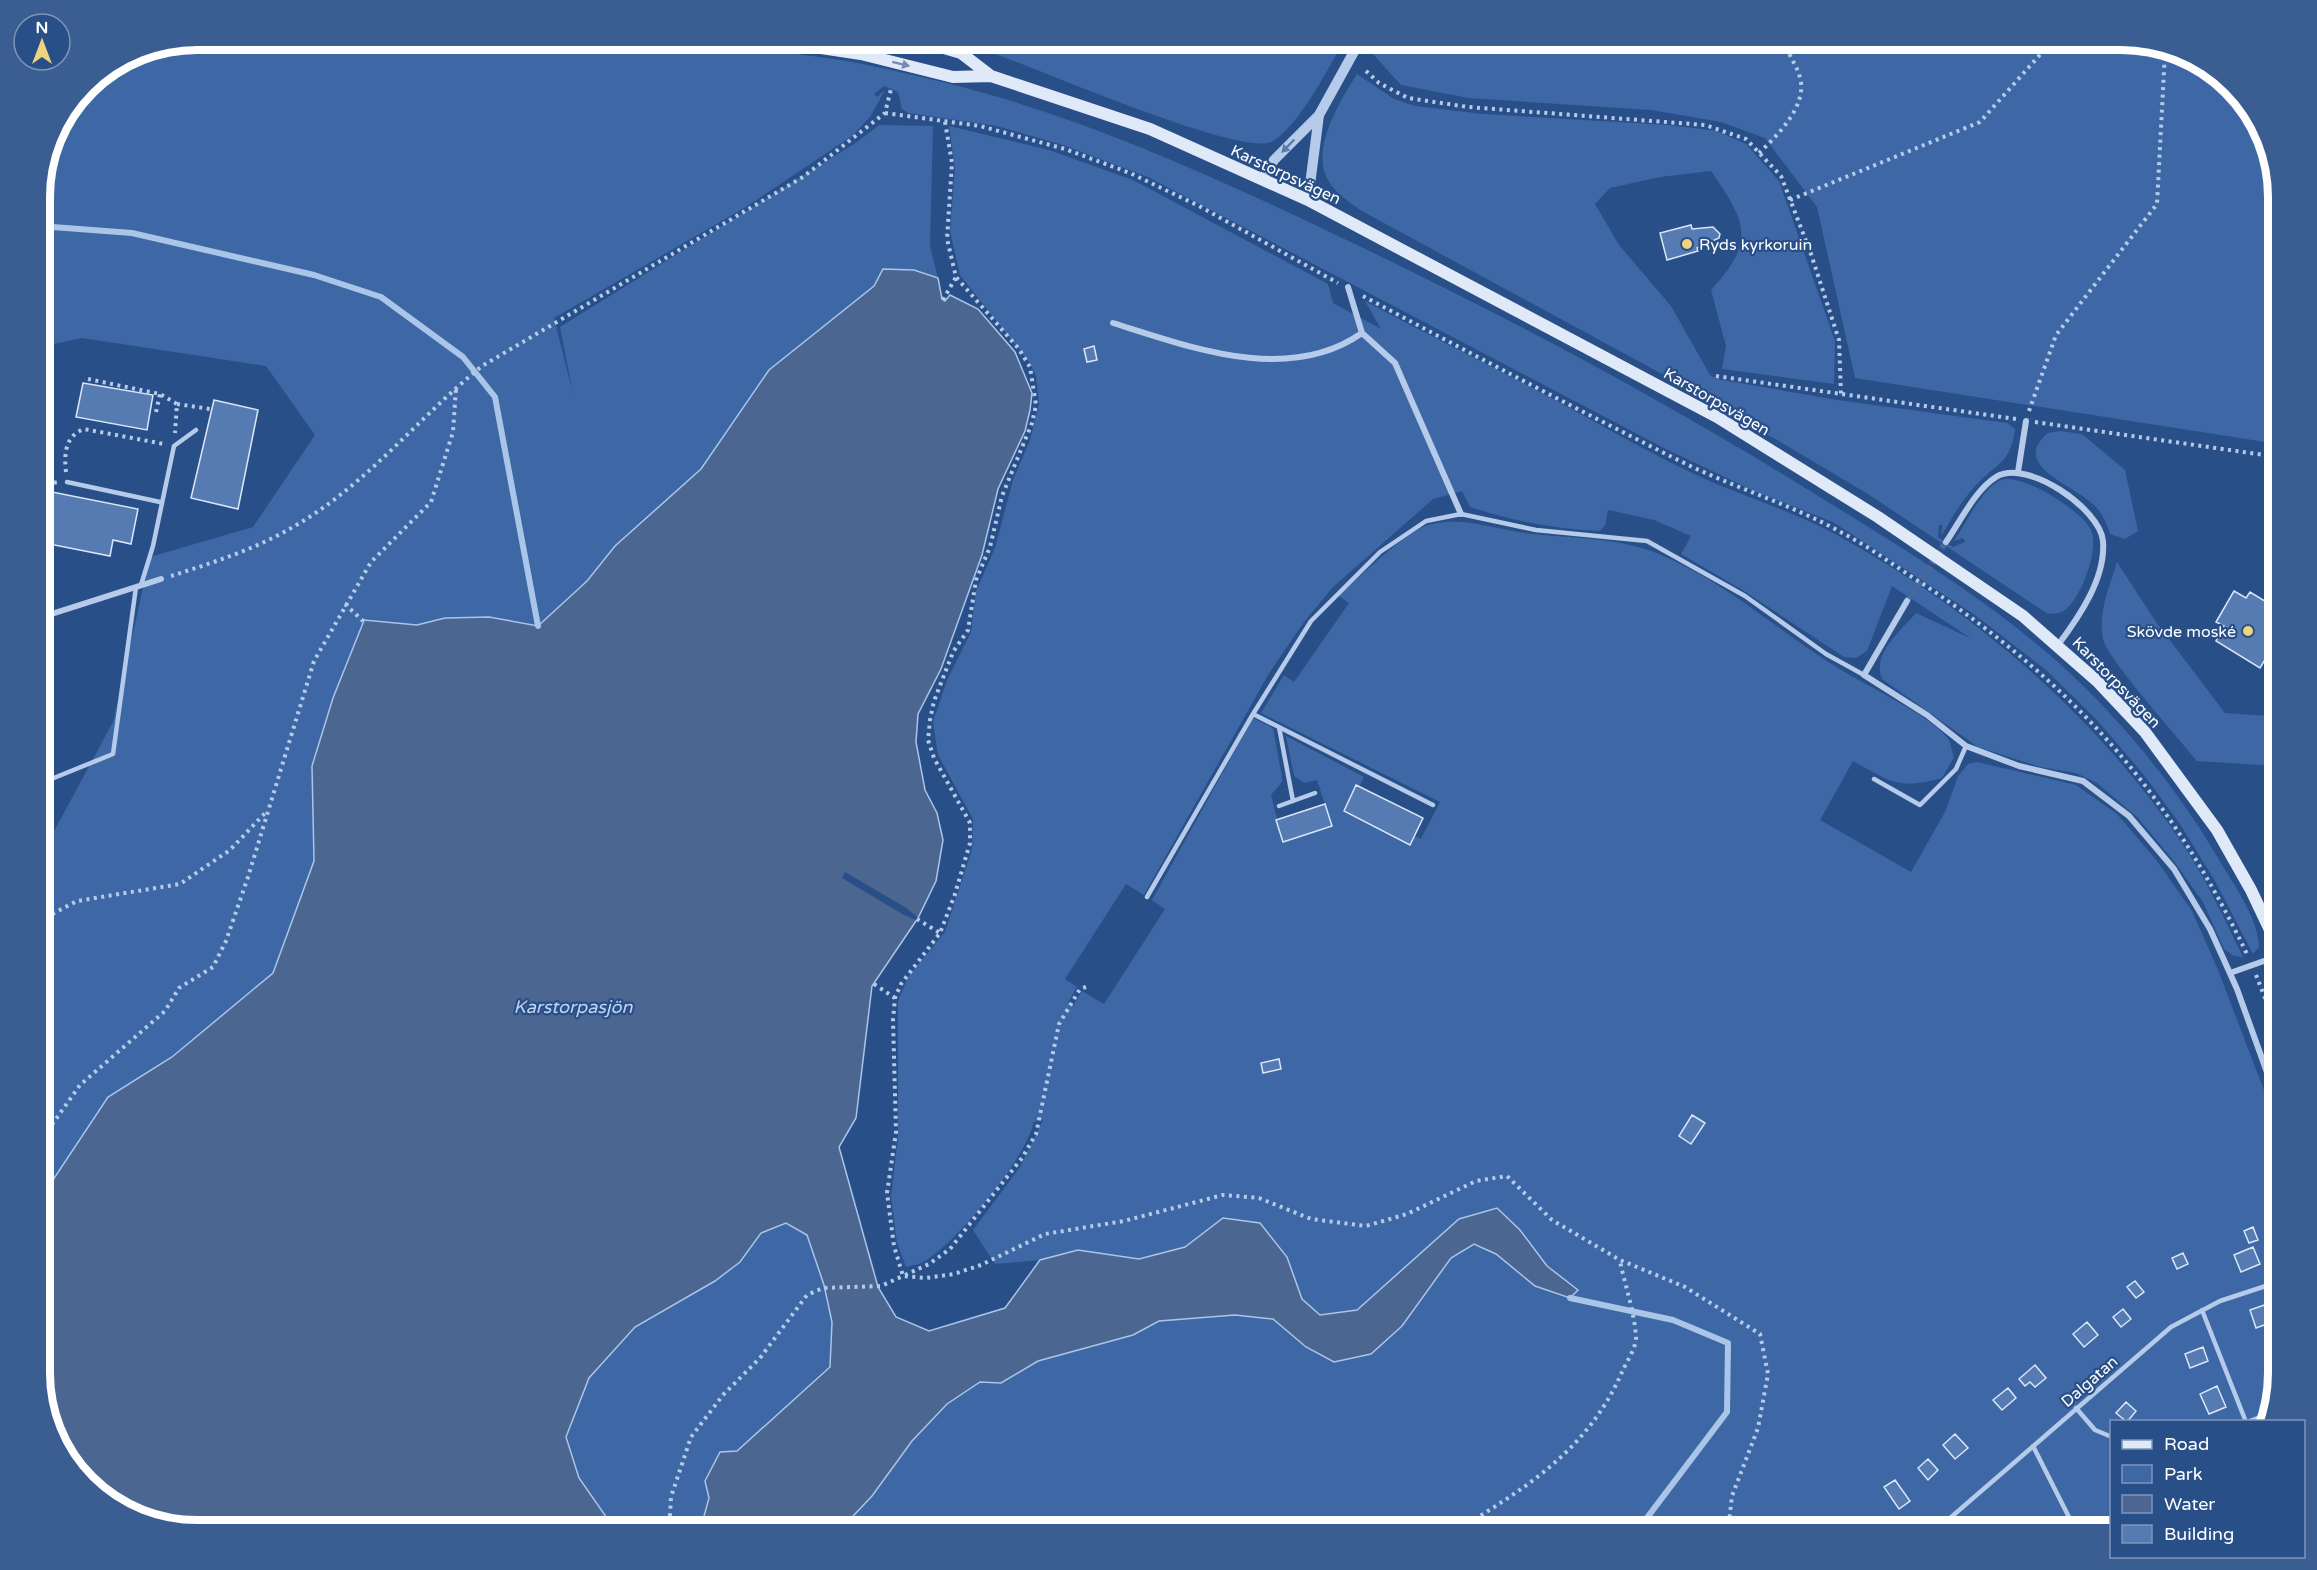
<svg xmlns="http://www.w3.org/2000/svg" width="2317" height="1570" font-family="'Varela Round',sans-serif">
	<rect width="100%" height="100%" fill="#294f89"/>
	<path fill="#3d68a5" d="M946 39H1322L1336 55C1324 77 1294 131 1271 142 1239 156 1040 70 998 55 981 49 963 44 946 39Z
		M1382 39H2120L2208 66 2262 127 2278 196V444L1855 378 1817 207 1765 138 1721 122 1651 110 1468 98 1401 85 1373 54Z
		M358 46C451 46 543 46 635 47 694 48 754 48 812 56 856 61 900 72 942 82 1079 115 1208 174 1334 234 1494 310 1651 393 1802 486 1894 543 1995 602 2073 676 2129 729 2179 792 2218 858 2233 884 2258 917 2259 947L2253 954 2215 881 2180 824 2144 775 2097 720 2046 670 1975 615 1833 522 1754 491 1664 448 1148 177 1063 145 997 126 908 113 902 109 898 92 884 86 874 94 877 97 885 90 870 117 852 136 746 207 554 318 573 394 560 327 857 142 879 125 933 126 930 246 938 278 914 270H883L875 286 769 370 701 469 615 546 587 581 538 626 489 617 445 618 417 625 364 620 333 698 312 766 314 861 273 973 172 1057 108 1097 47 1189 39 1196V851L53 833 113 722 150 557 253 527 315 435 266 366 82 338 39 347V187L51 136 85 85 124 59 240 50Z
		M1357 74 1394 99 1415 106 1483 114 1668 125 1717 131 1746 144 1779 181 1835 341 1834 384 1722 369 1726 346 1711 290C1756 241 1747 223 1711 171L1660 177 1610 188 1595 204 1619 245 1671 306 1710 375 1717 379 1837 400 2007 423 2015 429C2010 465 1997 462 1976 485 1962 500 1952 518 1941 536L1942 525H1939L1938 537 1953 547 1965 542 1963 538 1954 541C1965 525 1983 487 2001 480 2021 472 2087 513 2092 533 2098 553 2080 602 2062 612 2058 613 2052 614 2048 614L1868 494 1708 399 1360 210C1348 201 1334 192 1327 178 1311 148 1341 99 1357 74Z
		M949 126 1049 150 1133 180 1328 284 1333 303 1381 329 1365 301C1428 335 1492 366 1555 400 1598 423 1640 448 1684 469 1733 494 1787 508 1835 534 1972 609 2094 713 2182 843 2206 879 2224 918 2243 957L2234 956 2224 949 2203 902 2173 860 2137 817 2097 783 2076 773 2040 767 1978 747 1882 679C1872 653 1900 632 1916 613L1972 639 1892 586 1867 651 1856 658 1844 657 1741 589 1681 554 1691 536 1654 520 1608 510 1605 525 1600 531C1555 529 1513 521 1470 507L1462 491 1433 499 1332 588 1304 622 1268 675 1144 895 1126 884 1065 979 1077 987 1068 1003 1073 1006 1082 991 1104 1004 1165 909 1152 900 1253 718 1273 728 1282 777V782L1271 795 1283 842 1332 826 1317 780 1304 783 1294 776 1286 736 1364 777 1359 787 1356 786 1344 811 1410 844 1414 836 1421 839 1440 802 1261 713 1284 675 1294 682 1349 603 1339 596C1357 579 1409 528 1432 524 1465 517 1493 529 1525 533 1564 538 1605 537 1642 548 1714 571 1778 632 1843 671 1867 686 1935 718 1949 740 1951 745 1952 752 1954 757L1942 778C1898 790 1891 782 1853 761L1820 820 1911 872 1945 812 1958 776 1968 764 1977 762 2076 785 2117 814 2157 861 2192 911 2218 970 2278 1127V1374L2263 1421 2112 1422 2111 1531H839L872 1496 912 1441 947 1404 980 1382 1001 1383 1038 1361 1133 1335 1159 1321 1235 1315 1274 1319 1306 1347 1334 1362 1371 1354 1402 1326 1451 1258 1474 1243 1496 1254 1535 1286 1578 1290 1547 1266 1520 1230 1459 1219 1356 1310 1320 1315 1302 1299 1287 1257 1223 1218 1185 1247 1139 1259 1078 1250 1040 1260 995 1264 973 1230 1020 1167 1043 1120 1034 1122C1024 1161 961 1237 928 1259 922 1264 913 1265 906 1267L897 1243 891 1197 898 1136V1001L908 977 945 932 972 849 973 819 938 755 933 722 947 680 971 632 976 591 995 548 1013 480 1030 440 1039 404 1036 376 1030 363 960 275 950 231 955 168Z
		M2060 431 2082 434 2125 470 2138 531 2125 539 2110 534C2107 524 2103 514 2095 506 2077 486 2008 466 2048 433Z
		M2117 562 2156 622 2225 713 2269 716 2278 710V766L2197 761C2181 741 2106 657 2103 639 2098 612 2109 588 2117 562Z
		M786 1223 807 1235 824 1285 832 1322 830 1368 705 1481 709 1498 700 1531H616L579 1478 566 1437 589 1378 635 1327 715 1281 740 1262 761 1233Z"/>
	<path fill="#4b6690" stroke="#abc5e9" stroke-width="1.5" d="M883 269 914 270 938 278 942 299 945 301 950 295 978 309 1015 352 1032 393 1030 410 1025 431 998 489 982 555 941 669 918 714 916 742 925 790 937 813 943 840 936 881 918 918 872 986 856 1118 839 1147 878 1287 896 1317 929 1331 1005 1308 1040 1260 1078 1250 1139 1259 1185 1247 1223 1218 1260 1223 1287 1257 1302 1299 1320 1315 1357 1310 1459 1219 1497 1208 1520 1230 1547 1266 1578 1290 1570 1298 1535 1286 1496 1254 1474 1244 1451 1258 1402 1326 1371 1354 1334 1362 1306 1347 1273 1319 1235 1315 1159 1321 1133 1335 1038 1361 1001 1383 980 1382 947 1404 912 1441 872 1496 839 1531H700L709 1498 705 1481 720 1452 737 1451 830 1367 832 1322 824 1285 807 1235 786 1223 761 1233 740 1262 715 1281 635 1327 589 1378 566 1437 579 1478 616 1531H197L109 1504 60 1452 39 1383V1196L47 1189 108 1097 172 1057 273 973 314 861 312 766 333 698 363 623 364 620 417 625 445 618 489 617 538 626 587 581 615 546 701 469 769 370 874 286Z"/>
	<path fill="#294f89" d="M845 872 908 909 918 918 916 920 904 915 842 878Z"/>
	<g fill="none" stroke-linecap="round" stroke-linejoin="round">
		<path stroke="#abc5e9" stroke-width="6" d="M39 226 132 233 314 275 381 297 463 357 495 397 538 626
			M1570 1298 1673 1320 1728 1343 1727 1412 1637 1531"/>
	</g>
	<path fill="#557bb2" stroke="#dae6f7" stroke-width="1.5" d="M1691 225 1692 229 1713 227 1720 234 1719 238 1697 248 1698 251 1667 260 1660 233Z
		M1094 346 1097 360 1087 362 1084 349Z
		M83 383 153 395 147 430 76 417Z
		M214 400 258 410 238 509 191 498Z
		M52 492 138 509 131 544 113 540 110 556 39 542V497L50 499Z
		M2234 591 2246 598 2250 592 2278 609 2269 628 2278 634V638L2260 668 2216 641 2224 626 2216 622Z
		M1356 785 1423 818 1410 845 1344 811Z
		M1325 804 1332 826 1283 842 1276 820Z
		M1279 1059 1281 1069 1263 1073 1261 1063Z
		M1692 1115 1705 1123 1691 1144 1679 1136Z
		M2253 1227 2258 1240 2249 1243 2244 1231Z
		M2253 1247 2260 1264 2241 1272 2234 1255Z
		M2183 1253 2188 1264 2177 1269 2172 1258Z
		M2135 1281 2144 1292 2136 1298 2127 1287Z
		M2273 1302 2278 1320 2256 1328 2250 1310Z
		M2123 1309 2131 1319 2121 1327 2113 1317Z
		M2087 1322 2098 1335 2084 1347 2073 1334Z
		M2278 1337V1352L2274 1354 2269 1340Z
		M2203 1347 2208 1361 2190 1368 2185 1354Z
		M2035 1365 2046 1378 2035 1387 2030 1382 2025 1386 2019 1379Z
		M2217 1386 2226 1407 2209 1414 2200 1394Z
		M2008 1388 2016 1398 2002 1410 1993 1400Z
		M2126 1402 2136 1411 2127 1422 2116 1413Z
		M1955 1434 1968 1448 1955 1459 1943 1445Z
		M1928 1459 1938 1470 1928 1480 1918 1468Z
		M1895 1480 1910 1501 1899 1509 1884 1487Z
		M1980 1520 1987 1531H1973L1970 1526Z
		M1866 1521 1874 1530 1856 1531Z"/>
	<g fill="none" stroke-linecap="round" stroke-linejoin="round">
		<path stroke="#49699b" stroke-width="6" stroke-dasharray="6 3" stroke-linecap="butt" d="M1907 601 1946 542"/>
		<path stroke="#b6cbe9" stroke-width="4" stroke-dasharray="3 4.5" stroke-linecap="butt" d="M1329 39 1336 45
			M1366 71 1379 83 1408 98 1468 107 1705 125 1746 139 1781 176 1811 254 1839 340 1841 394
			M885 113 980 126 1065 149 1130 173 1199 206 1338 283
			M945 122 952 163 947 239 956 277 1019 349 1030 367 1036 405 1032 423 1002 496 990 547 976 580 968 630 953 652 934 701 930 720 928 740 934 758 970 823V843L955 894 940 933 901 984 895 998 893 1020 896 1132 887 1193 894 1246 903 1276 929 1264 950 1249 1022 1158 1036 1134 1059 1024 1080 989 1086 987
			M1759 153C1777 136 1808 105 1800 78 1797 64 1786 53 1784 39
			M1790 200 1980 122 2054 39
			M1363 296C1468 352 1574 408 1680 461 1734 488 1794 505 1846 535 1873 549 1897 568 1923 584 2074 685 2168 790 2247 954
			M943 300 956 277
			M1716 376 2016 419
			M88 379 160 394 177 404 175 433
			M177 404 210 409
			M2029 411 2056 335 2157 204 2165 52
			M156 412 160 394
			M2035 422 2278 457
			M66 472C64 454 65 436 84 429L164 444
			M39 485 58 482
			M171 576C215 562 259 548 298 524 368 483 419 417 482 366L803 177 885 113 891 89
			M345 604 363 621
			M917 919 940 933
			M39 921 77 901 180 884 230 850 266 812
			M2256 975 2278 1031
			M874 984 895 998
			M39 1143 80 1085 165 1011 179 988 213 967 226 941 248 877 314 661 371 562 431 502 453 432 456 388
			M669 1531 671 1497 691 1437 723 1395 760 1358 807 1295 823 1288 881 1286 903 1276 926 1278 954 1274 981 1265 1045 1234 1124 1221 1223 1195 1259 1198 1311 1219 1366 1226 1407 1214 1476 1181 1507 1176 1552 1220 1620 1260 1685 1287 1760 1334 1768 1374 1758 1428 1732 1496 1728 1531
			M1455 1531C1525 1489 1588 1450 1622 1372 1626 1363 1636 1348 1636 1338 1635 1313 1625 1286 1620 1261"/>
		<path stroke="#b6cbe9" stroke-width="4.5" d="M67 482 160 502
			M141 585 153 546 174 446 196 430
			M1253 714 1433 805
			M1279 727 1293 801
			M1874 779 1920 805 1956 769 1966 746
			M39 784 113 754 136 587
			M1279 806 1315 793
			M1147 897 1253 714 1311 621 1380 552 1426 521 1461 514 1536 530 1647 541 1745 596 1826 654 1864 675
			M2202 1310 2246 1422
			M2076 1408 2095 1430 2112 1437
			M2247 1422 2266 1415
			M2033 1446 2076 1531
			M1935 1531 2171 1327 2220 1301 2278 1282"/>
		<path stroke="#b6cbe9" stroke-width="6" d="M1348 287 1362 333 1395 363 1461 514
			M1113 323C1190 347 1288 385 1362 333
			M2018 472 2026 421
			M1946 542C1960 522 1975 490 1996 477 2027 458 2100 509 2103 541 2106 578 2079 617 2058 645
			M1907 601 1864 675 1927 715 1966 746 2019 766 2083 781 2129 816 2174 869 2210 929 2237 989 2278 1103
			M39 618 161 579
			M2230 973 2278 956"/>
		<path stroke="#b6cbe9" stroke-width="10" d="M1262 180 1274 160 1319 115 1361 39
			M1308 200 1319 115"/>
		<path stroke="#e0e9f8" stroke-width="12" d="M761 39 861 54 953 77 991 76
			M913 39 961 53 991 76 1150 129 1308 200 1717 417 1878 517 2023 616 2097 681 2145 732 2217 830 2251 890 2278 947"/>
	</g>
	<defs><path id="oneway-solid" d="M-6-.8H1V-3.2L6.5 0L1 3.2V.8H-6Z" transform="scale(1.5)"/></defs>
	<use fill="#728db5" href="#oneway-solid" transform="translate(901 64) rotate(14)"/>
	<use fill="#5a7aab" href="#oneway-solid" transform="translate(1288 146) rotate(134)"/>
	<g fill="#f0d37d" stroke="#294f89" stroke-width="2">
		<circle cx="1687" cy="244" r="6"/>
		<circle cx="2248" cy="631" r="6"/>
	</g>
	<g text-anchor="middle" stroke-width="4.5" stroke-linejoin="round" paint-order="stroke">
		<g font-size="16" fill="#fff" stroke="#294f89">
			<text transform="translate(1286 174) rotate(25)" y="6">Karstorpsvägen</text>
			<text transform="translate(1717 401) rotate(30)" y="6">Karstorpsvägen</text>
			<text transform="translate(2117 682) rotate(46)" y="6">Karstorpsvägen</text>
			<text transform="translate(2089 1381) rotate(-41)" y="6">Dalgatan</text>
		</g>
		<g font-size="16" fill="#fff" stroke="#294f89" text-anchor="start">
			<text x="1699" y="250">Ryds kyrkoruin</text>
			<text x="2236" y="637" text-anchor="end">Skövde moské</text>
		</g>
		<g font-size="18" font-style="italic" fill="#c2d5f0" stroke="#294f89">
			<text x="573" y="1013">Karstorpasjön</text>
		</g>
	</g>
	<path d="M0 0H2317V1570H0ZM197 50H2121A147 147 0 0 1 2268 197V1373A147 147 0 0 1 2121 1520H197A147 147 0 0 1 50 1373V197A147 147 0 0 1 197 50Z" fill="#3a5d92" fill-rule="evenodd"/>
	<path fill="none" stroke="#fff" stroke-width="8" d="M197 50H2121A147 147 0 0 1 2268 197V1373A147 147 0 0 1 2121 1520H197A147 147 0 0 1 50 1373V197A147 147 0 0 1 197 50Z"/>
	<rect x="2110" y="1420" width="195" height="138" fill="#294f89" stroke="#7f95b8" stroke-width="1.5"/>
	<rect x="2122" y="1440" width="30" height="9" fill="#e0e9f8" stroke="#7f95b8" stroke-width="1.5"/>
	<text x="2164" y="1450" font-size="18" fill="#ffffff">Road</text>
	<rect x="2122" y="1465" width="30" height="18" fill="#3d68a5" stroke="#7f95b8" stroke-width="1.5"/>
	<text x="2164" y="1480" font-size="18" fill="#ffffff">Park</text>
	<rect x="2122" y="1495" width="30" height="18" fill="#4b6690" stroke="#7f95b8" stroke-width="1.5"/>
	<text x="2164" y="1510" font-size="18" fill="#ffffff">Water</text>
	<rect x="2122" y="1525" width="30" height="18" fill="#557bb2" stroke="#7f95b8" stroke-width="1.5"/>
	<text x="2164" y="1540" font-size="18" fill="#ffffff">Building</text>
	<g transform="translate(42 42)"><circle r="28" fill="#294f89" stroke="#7f95b8" stroke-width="1.5"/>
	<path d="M0-4.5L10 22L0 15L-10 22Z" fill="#f0d37d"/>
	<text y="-9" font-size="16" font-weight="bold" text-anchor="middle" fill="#ffffff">N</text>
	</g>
</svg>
